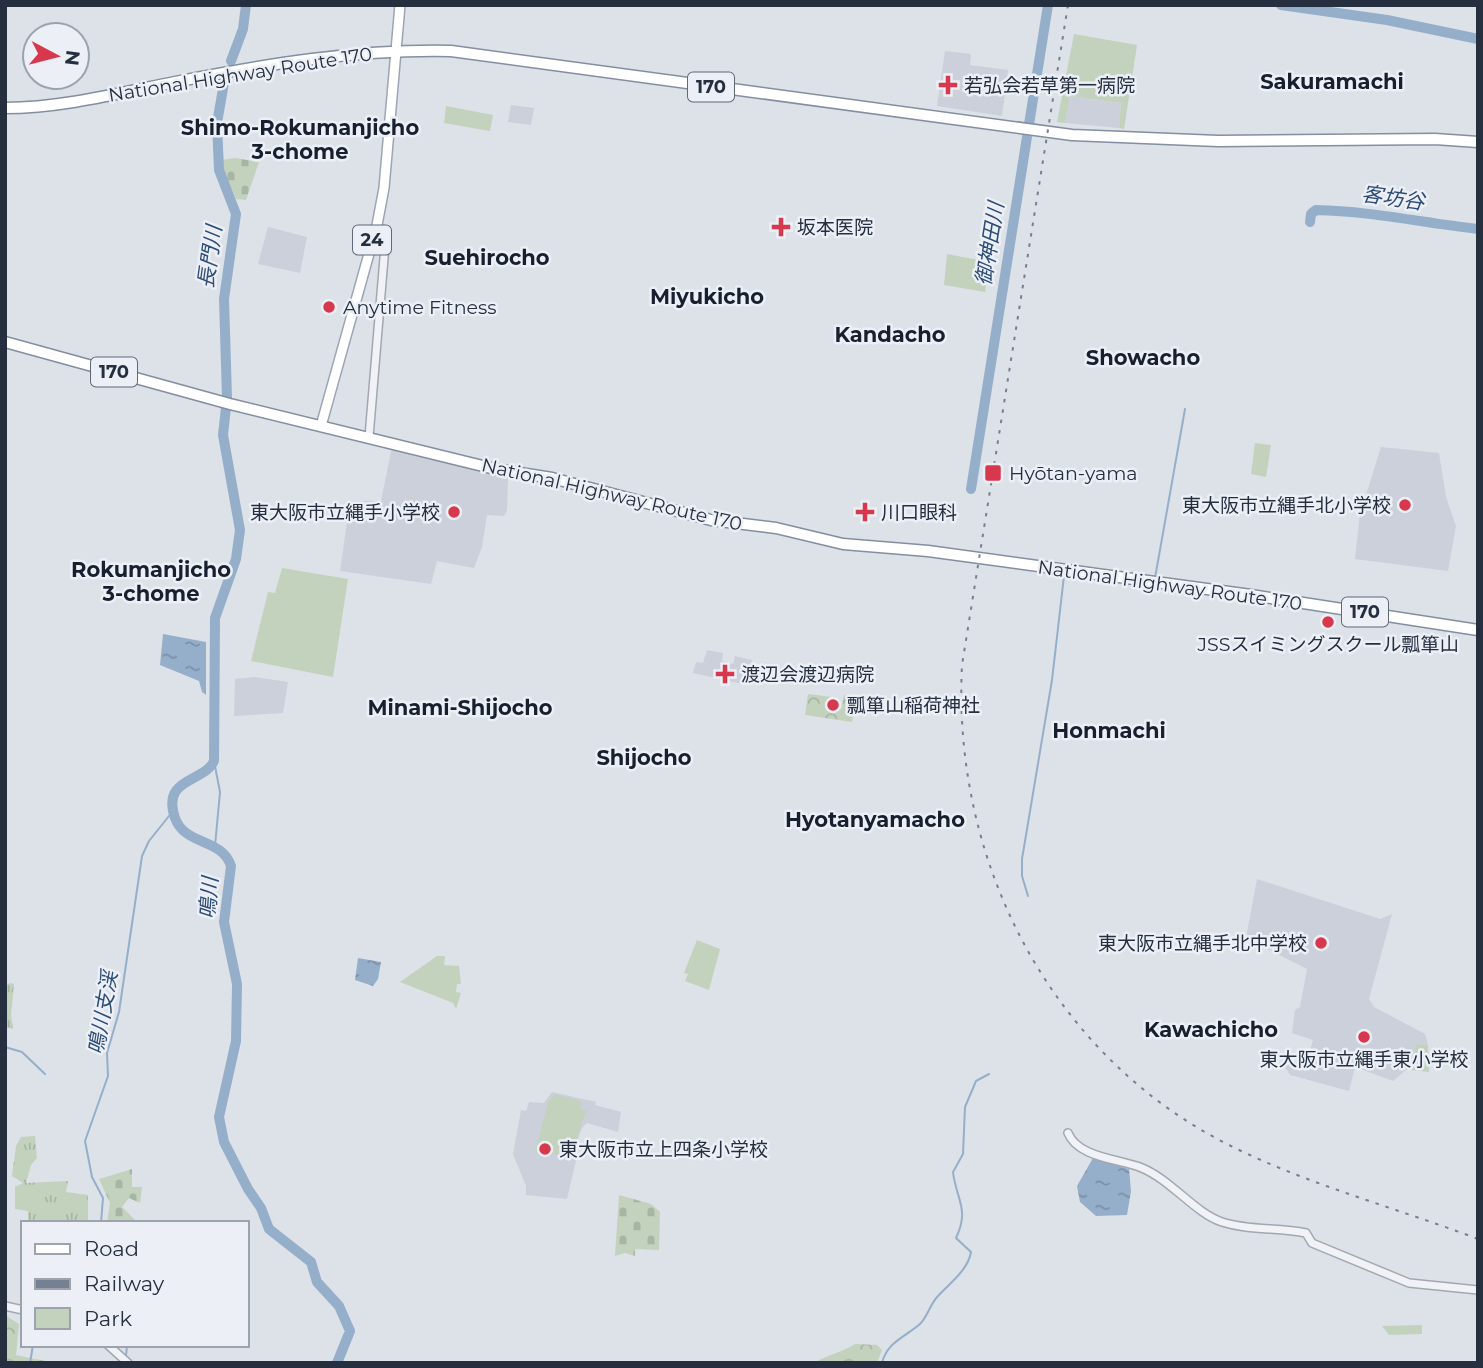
<svg xmlns="http://www.w3.org/2000/svg" width="1483" height="1368" font-family="Montserrat,'Noto Sans JP',sans-serif">
	<defs>
		<pattern id="grass-tufts" width="24" height="20" patternUnits="userSpaceOnUse" patternTransform="scale(1.75)"><rect width="24" height="20" fill="#c3d2bd"/><path d="M3 7l-1-3M5 7V3M7 7l1-3M15 17l-1-3M17 17v-4M19 17l1-3" fill="none" stroke="#a7b5a4"/></pattern>
		<pattern id="forest-crowns" width="20" height="18" patternUnits="userSpaceOnUse" patternTransform="scale(1.75)"><rect width="20" height="18" fill="#c3d2bd"/><path d="M2 6a3 3 0 1 1 6 0M12 15a3 3 0 1 1 6 0" fill="none" stroke="#a7b5a4"/></pattern>
		<pattern id="cemetery-stones" width="16" height="16" patternUnits="userSpaceOnUse" patternTransform="scale(1.75)"><rect width="16" height="16" fill="#c3d2bd"/><path d="M2 7V4a2 2 0 0 1 4 0v3zM10 15v-3a2 2 0 0 1 4 0v3z" fill="#a7b5a4"/></pattern>
		<pattern id="water-ripples" width="26" height="14" patternUnits="userSpaceOnUse" patternTransform="scale(1.75)"><rect width="26" height="14" fill="#95afcb"/><path d="M2 4q2-2 4 0t4 0M15 11q2-2 4 0t4 0" fill="none" stroke="#798fa6"/></pattern>
	</defs>
	<rect width="100%" height="100%" fill="#dde1e8"/>
	<path fill="#cbd0da" d="M945 51 971 54 970 65 1008 70 1002 116 937 106Z
		M1070 96 1121 103 1119 128 1065 123Z
		M511 105 534 108 531 125 508 122Z
		M268 227 307 237 300 273 258 264Z
		M392 447 508 476 507 510 504 516 487 515 482 547 474 568 437 561 431 584 340 571 350 501H381Z
		M1381 447 1439 453 1446 497 1456 526 1448 571 1355 559 1360 514Z
		M707 650 723 653 722 661 733 664 735 656 752 660 747 685 693 673 696 662 703 663Z
		M255 677 288 682 283 713 234 716 235 679Z
		M1257 879 1380 919 1392 914 1369 999 1374 1007 1425 1034 1428 1045 1416 1044 1412 1070H1406L1393 1081 1355 1067 1349 1091 1290 1075 1285 1067 1291 1062H1307L1313 1040 1292 1033 1295 1010 1300 1007 1307 969 1246 938Z
		M552 1092 596 1102 595 1105 621 1112 618 1132 587 1123 582 1128 576 1144 577 1156 567 1199 526 1195V1186L513 1154 521 1110 526 1111 529 1102 544 1103Z"/>
	<path fill="url(#grass-tufts)" d="M10 983 14 984 11 1015 13 1029 5 1027V986Z
		M35 1136 37 1158 31 1165 26 1183 68 1181 66 1192 88 1195V1223H28V1211L15 1209V1187L23 1183 12 1176 16 1146 21 1137Z"/>
	<path fill="url(#forest-crowns)" d="M808 694 832 697 831 707 841 709 844 695 855 697 852 722 805 715Z
		M5 1315 19 1324 16 1355 55 1363H5Z
		M855 1344 877 1345 882 1350 877 1363H814C829 1354 841 1353 855 1344Z"/>
	<path fill="url(#cemetery-stones)" d="M235 158 259 162 246 200 236 199 221 165V160Z
		M132 1169V1187H142L140 1203 129 1198 122 1207 138 1223H107L110 1203 99 1179Z
		M619 1195 651 1204 660 1212 659 1250 635 1249V1256L625 1253 615 1256Z"/>
	<path fill="#c3d2bd" d="M1074 34 1137 45 1124 129 1119 128 1121 103 1070 96 1065 123 1057 122Z
		M446 106 493 115 490 131 444 123Z
		M947 254 989 262 985 292 944 285Z
		M1255 443 1271 445 1266 477 1251 474Z
		M282 568 348 579 333 677 251 661 268 592 275 593Z
		M697 940 720 949 709 990 685 981 688 974 684 973Z
		M437 956H445L444 965 459 966 461 984H457L456 992 461 993 456 1009 453 1003 400 982Z
		M1416 1044 1428 1045 1429 1072 1412 1070Z
		M555 1094 581 1101 580 1108 586 1111 571 1156 535 1153 548 1103Z
		M1422 1325V1334L1389 1335 1382 1326Z"/>
	<path fill="url(#water-ripples)" d="M163 634 206 642V695L202 692 199 681 160 665Z
		M358 958 381 962 378 979 373 986 355 980Z
		M1093 1158 1129 1169 1131 1191 1127 1215 1096 1216 1080 1202 1077 1186Z"/>
	<g fill="none" stroke-linecap="round" stroke-linejoin="round">
		<path stroke="#95afcb" stroke-width="2" d="M1155 578 1185 409
			M214 761 220 792 215 846
			M1028 896 1022 876V859L1052 680 1064 576
			M5 1047 22 1052 45 1074
			M101 1223 103 1198 92 1177 85 1141 108 1076 107 1053 119 1012 142 856 149 841 173 811
			M126 1356 127 1345
			M30 1363 33 1345
			M882 1363C887 1342 905 1337 920 1324 928 1316 930 1304 938 1296 950 1283 968 1270 971 1252L956 1238C970 1209 956 1199 953 1172L963 1154 965 1107 976 1081 989 1074"/>
		<path stroke="#95afcb" stroke-width="10" d="M1281 5 1387 20 1478 39
			M231 61 243 29 246 5
			M224 83 217 123 219 170 236 214 224 299 227 398 223 435 240 530 236 559 215 618 214 761C204 783 161 777 175 818 185 846 222 838 231 866L224 922 237 984 236 1041 219 1117 224 1142 248 1189 261 1208 269 1229 311 1262 317 1282 339 1306 350 1331 337 1363
			M1310 222 1311 214 1316 210C1370 211 1424 223 1478 229
			M971 489 1048 5"/>
		<defs>
			<path id="minor" d="M369 437 385 246 382 235 375 231
				M1068 1133C1078 1158 1120 1159 1142 1168 1171 1180 1195 1213 1222 1222 1250 1231 1278 1227 1306 1233L1312 1243 1409 1283 1478 1290
				M5 1306 23 1310
				M108 1345 128 1363"/>
			<path id="major" d="M321 426 377 225 384 188 400 5"/>
			<path id="highway" d="M5 108C61 108 120 93 175 82 266 64 358 49 451 51L1072 135 1218 141 1435 139 1478 142
				M5 342 230 404 495 469 552 478 711 520 776 528 843 544 928 551 1251 595 1478 630"/>
		</defs>
		<use href="#minor" stroke="#a2a8b2" stroke-width="10"/>
		<use href="#major" stroke="#9ba5b4" stroke-width="12"/>
		<use href="#highway" stroke="#838ea0" stroke-width="13"/>
		<use href="#minor" stroke="#f0f2f6" stroke-width="7"/>
		<use href="#major" stroke="#fff" stroke-width="9"/>
		<use href="#highway" stroke="#fff" stroke-width="10"/>
		<path stroke="#758093" stroke-width="2" stroke-dasharray="3.5 7" stroke-linecap="butt" d="M1068 5 962 665C952 859 1048 1052 1225 1143 1305 1184 1394 1207 1478 1239"/>
	</g>
	<g fill="#d7384e" stroke="#ecf0f6" stroke-width="2.5">
		<path d="M944.5 74.5h7v7h7v7h-7v7h-7v-7h-7v-7h7z"/>
		<path d="M777.5 216.5h7v7h7v7h-7v7h-7v-7h-7v-7h7z"/>
		<circle cx="329" cy="307" r="7"/>
		<rect x="984" y="464" width="18" height="18" rx="3.5"/>
		<circle cx="1405" cy="505" r="7"/>
		<circle cx="454" cy="512" r="7"/>
		<path d="M861.5 501.5h7v7h7v7h-7v7h-7v-7h-7v-7h7z"/>
		<circle cx="1328" cy="622" r="7"/>
		<path d="M721.5 663.5h7v7h7v7h-7v7h-7v-7h-7v-7h7z"/>
		<circle cx="833" cy="705" r="7"/>
		<circle cx="1321" cy="943" r="7"/>
		<circle cx="1364" cy="1037" r="7"/>
		<circle cx="545" cy="1149" r="7"/>
	</g>
	<g text-anchor="middle" stroke-width="5" stroke-linejoin="round" paint-order="stroke">
		<g fill="#ecf0f6" stroke="#616976" stroke-width="2">
			<rect x="688" y="72.5" width="46" height="29" rx="5"/>
			<rect x="353" y="225.5" width="38" height="29" rx="5"/>
			<rect x="91" y="357.5" width="46" height="29" rx="5"/>
			<rect x="1342" y="597.5" width="46" height="29" rx="5"/>
		</g>
		<g font-size="18" font-weight="bold" fill="#252f3f">
			<text x="711" y="93">170</text>
			<text x="372" y="246">24</text>
			<text x="114" y="378">170</text>
			<text x="1365" y="618">170</text>
		</g>
		<g font-size="19" fill="#252f3f" stroke="#ecf0f6">
			<text transform="translate(240 74) rotate(-9)" y="7">National Highway Route 170</text>
			<text transform="translate(612 494) rotate(13)" y="7">National Highway Route 170</text>
			<text transform="translate(1170 585) rotate(8)" y="7">National Highway Route 170</text>
		</g>
		<g font-size="19" fill="#252f3f" stroke="#ecf0f6" text-anchor="start">
			<text x="964" y="92">若弘会若草第一病院</text>
			<text x="797" y="234">坂本医院</text>
			<text x="343" y="314">Anytime Fitness</text>
			<text x="1009" y="480">Hyōtan-yama</text>
			<text x="1391" y="512" text-anchor="end">東大阪市立縄手北小学校</text>
			<text x="440" y="519" text-anchor="end">東大阪市立縄手小学校</text>
			<text x="881" y="519">川口眼科</text>
			<text x="1328" y="651" text-anchor="middle">JSSスイミングスクール瓢箪山</text>
			<text x="741" y="681">渡辺会渡辺病院</text>
			<text x="847" y="712">瓢箪山稲荷神社</text>
			<text x="1307" y="950" text-anchor="end">東大阪市立縄手北中学校</text>
			<text x="1364" y="1066" text-anchor="middle">東大阪市立縄手東小学校</text>
			<text x="559" y="1156">東大阪市立上四条小学校</text>
		</g>
		<g font-size="21" font-weight="bold" fill="#182030" stroke="#ecf0f6">
			<text x="1332" y="89">Sakuramachi</text>
			<text x="300" y="135">Shimo-Rokumanjicho<tspan x="300" dy="24">3-chome</tspan></text>
			<text x="487" y="265">Suehirocho</text>
			<text x="707" y="304">Miyukicho</text>
			<text x="890" y="342">Kandacho</text>
			<text x="1143" y="365">Showacho</text>
			<text x="151" y="577">Rokumanjicho<tspan x="151" dy="24">3-chome</tspan></text>
			<text x="460" y="715">Minami-Shijocho</text>
			<text x="1109" y="738">Honmachi</text>
			<text x="644" y="765">Shijocho</text>
			<text x="875" y="827">Hyotanyamacho</text>
			<text x="1211" y="1037">Kawachicho</text>
		</g>
		<g font-size="21" font-style="italic" fill="#2d4d76" stroke="#ecf0f6">
			<text transform="translate(1393 198) rotate(8)" y="7">客坊谷</text>
			<text transform="translate(990 244) rotate(-81)" y="7">御神田川</text>
			<text transform="translate(210 257) rotate(-82)" y="7">長門川</text>
			<text transform="translate(209 898) rotate(-86)" y="7">鳴川</text>
			<text transform="translate(103 1013) rotate(-80)" y="7">鳴川支渓</text>
		</g>
	</g>
	<rect width="1483" height="1368" fill="none" stroke="#252f3f" stroke-width="14"/>
	<rect x="21" y="1221" width="228" height="126" fill="#ecf0f6" stroke="#9ca3ad" stroke-width="2"/>
	<rect x="35" y="1244" width="35" height="10" fill="#ffffff" stroke="#9ca3ad" stroke-width="2"/>
	<text x="84" y="1256" font-size="21" fill="#252f3f">Road</text>
	<rect x="35" y="1279" width="35" height="10" fill="#758093" stroke="#9ca3ad" stroke-width="2"/>
	<text x="84" y="1291" font-size="21" fill="#252f3f">Railway</text>
	<rect x="35" y="1308" width="35" height="21" fill="#c3d2bd" stroke="#9ca3ad" stroke-width="2"/>
	<text x="84" y="1326" font-size="21" fill="#252f3f">Park</text>
	<g transform="translate(56 56) rotate(97)"><circle r="33" fill="#ecf0f6" stroke="#9ca3ad" stroke-width="2"/>
	<path d="M0-5L12 26L0 18L-12 26Z" fill="#d7384e"/>
	<text y="-10" font-size="19" font-weight="bold" text-anchor="middle" fill="#252f3f">N</text>
	</g>
</svg>
